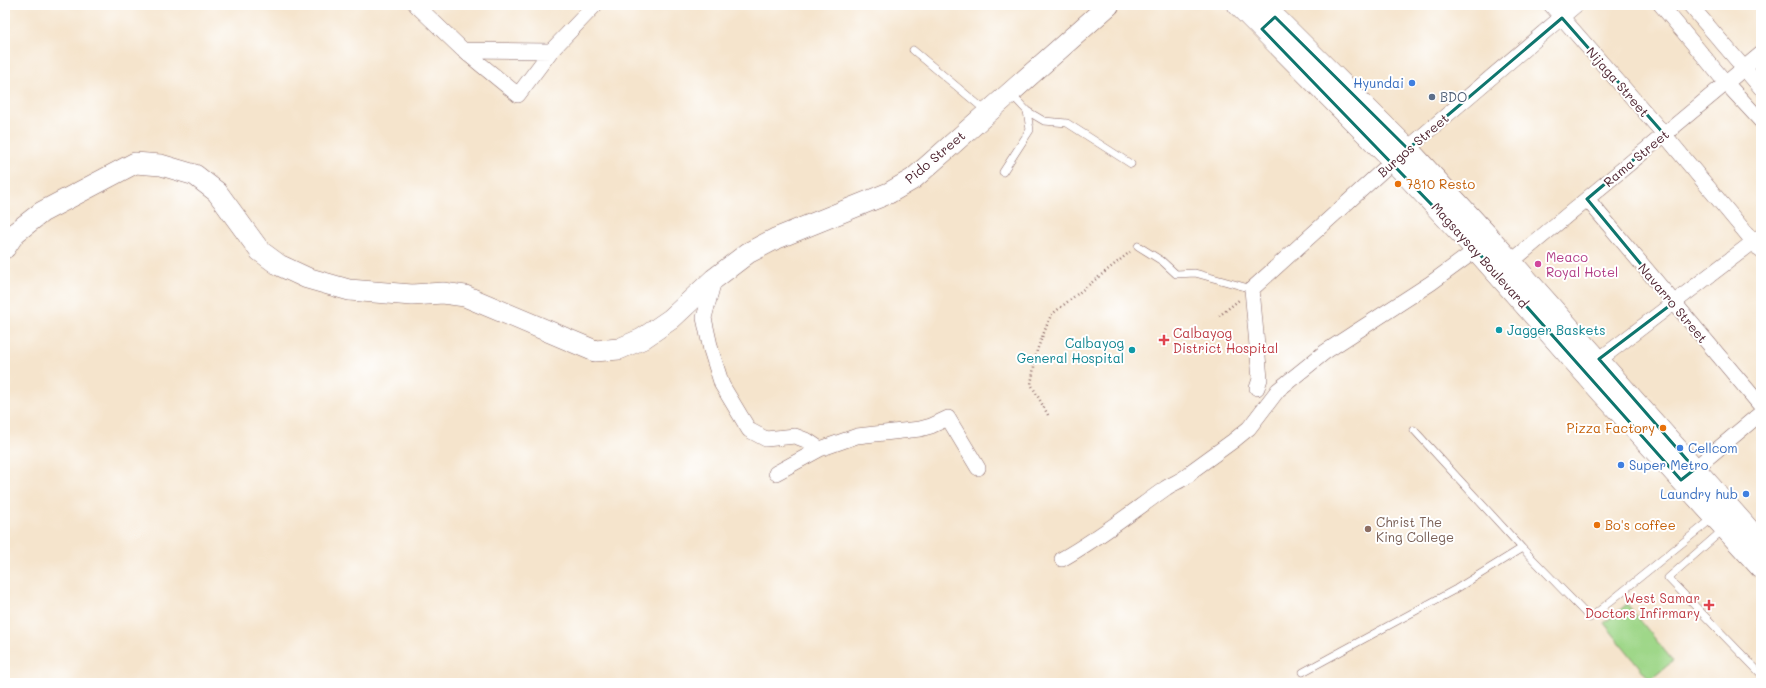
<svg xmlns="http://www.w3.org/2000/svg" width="1766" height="688" font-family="Mali,sans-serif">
	<rect width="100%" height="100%" fill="#fff"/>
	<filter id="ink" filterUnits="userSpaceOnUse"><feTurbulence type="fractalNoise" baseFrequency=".025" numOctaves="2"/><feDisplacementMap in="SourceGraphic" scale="8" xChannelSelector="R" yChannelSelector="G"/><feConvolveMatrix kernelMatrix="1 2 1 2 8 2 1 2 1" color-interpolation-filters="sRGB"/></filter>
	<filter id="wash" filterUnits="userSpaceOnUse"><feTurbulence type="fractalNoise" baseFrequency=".012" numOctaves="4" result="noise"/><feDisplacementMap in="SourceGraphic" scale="16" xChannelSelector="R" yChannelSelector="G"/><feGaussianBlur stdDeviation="0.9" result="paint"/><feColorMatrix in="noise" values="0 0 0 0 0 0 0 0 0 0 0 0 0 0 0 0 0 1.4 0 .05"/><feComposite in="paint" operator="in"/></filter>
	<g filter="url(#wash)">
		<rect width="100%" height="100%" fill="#f5e4cc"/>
		<path fill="#9fd789" stroke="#747b5a" d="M1627 604 1673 661 1650 680 1604 623Z"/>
	</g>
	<g filter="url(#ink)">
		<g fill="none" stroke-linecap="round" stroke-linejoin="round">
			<defs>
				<path id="lane" d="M913 50 986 111
					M1011 94 1027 111 1044 121 1067 123 1131 164
					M1003 172 1030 130 1027 111
					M1138 246 1162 261 1176 274 1195 273 1252 289
					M1414 430 1522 548
					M1724 529 1668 578 1761 674
					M1303 672 1456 589 1522 548 1590 618 1713 518"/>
				<path id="street" d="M416 5 463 50 551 51 518 95 463 50
					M1551 5 1664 134 1761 251
					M1661 5 1726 83 1761 121
					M1690 5 1761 88
					M551 51 595 5
					M1587 199 1761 406
					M1511 262 1761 54
					M714 280 704 318 711 350 722 385 749 430 766 439 795 436 808 441 820 449
					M1591 366 1761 236
					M1257 388 1260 379 1252 289 1393 161 1576 5
					M776 473 820 449 857 436 920 429 931 426 948 418 978 468
					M1688 474 1761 413
					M1062 559C1098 539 1132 512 1166 488 1175 482 1187 479 1193 470L1233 441 1249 428 1278 390 1325 352 1431 283 1476 250"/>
				<path id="secondary" d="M1238 5 1393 161 1476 250 1602 393 1761 568
					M1263 5 1408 149 1491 239 1761 543
					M5 248 15 233 42 212 135 163 161 165 195 175 217 192 260 251 279 265 307 278 349 290 412 295 443 293 465 296 595 351 619 349 642 339 671 319 714 279 748 253 775 239 889 193 913 179 1109 5"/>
			</defs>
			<use href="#lane" stroke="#866463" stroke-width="8"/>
			<use href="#street" stroke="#866463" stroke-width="16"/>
			<use href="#secondary" stroke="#866463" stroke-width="22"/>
			<path stroke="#866463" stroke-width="2.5" stroke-dasharray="1 3" stroke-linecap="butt" d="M1219 316 1239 300
				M1048 415 1031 384 1037 350 1051 315 1130 252"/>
			<use href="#lane" stroke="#fff" stroke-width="7"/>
			<use href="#street" stroke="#fff" stroke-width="15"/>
			<use href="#secondary" stroke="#fff" stroke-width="21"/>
		</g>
	</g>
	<path fill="none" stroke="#0f766e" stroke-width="3" stroke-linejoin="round" d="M1275 17 1408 149 1562 18 1664 134 1587 199 1673 303 1599 359 1695 469 1681 480 1487 262 1262 29Z"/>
	<g fill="#3f7fe0" stroke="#fff" stroke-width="1.5">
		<circle cx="1412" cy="83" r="4"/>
		<circle cx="1680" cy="448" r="4"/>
		<circle cx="1621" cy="465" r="4"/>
		<circle cx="1746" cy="494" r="4"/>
	</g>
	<circle fill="#5c6f8a" stroke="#fff" stroke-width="1.5" cx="1432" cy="97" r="4"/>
	<g fill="#e8710a" stroke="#fff" stroke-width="1.5">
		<circle cx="1398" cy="184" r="4"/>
		<circle cx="1663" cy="428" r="4"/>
		<circle cx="1597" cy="525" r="4"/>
	</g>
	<circle fill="#d1479c" stroke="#fff" stroke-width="1.5" cx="1538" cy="264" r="4"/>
	<g fill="#0f9aa8" stroke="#fff" stroke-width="1.5">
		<circle cx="1499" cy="330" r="4"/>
		<circle cx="1132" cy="350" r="4"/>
	</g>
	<g fill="#e0444e" stroke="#fff" stroke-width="1.5">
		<path d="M1162 334h4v4h4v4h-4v4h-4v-4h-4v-4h4z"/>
		<path d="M1707 599h4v4h4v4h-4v4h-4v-4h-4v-4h4z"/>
	</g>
	<circle fill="#8d6e63" stroke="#fff" stroke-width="1.5" cx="1368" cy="529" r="4"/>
	<g text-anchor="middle" stroke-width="4" stroke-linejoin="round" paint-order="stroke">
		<g font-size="13" fill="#4a1f2b" stroke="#fff">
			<text transform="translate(1618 82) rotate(49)" y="5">Nijaga Street</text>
			<text transform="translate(1413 145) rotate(-41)" y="5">Burgos Street</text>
			<text transform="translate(935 157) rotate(-40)" y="5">Pido Street</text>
			<text transform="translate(1636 158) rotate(-40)" y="5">Rama Street</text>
			<text transform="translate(1480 255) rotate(48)" y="5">Magsaysay Boulevard</text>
			<text transform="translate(1673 303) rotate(50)" y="5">Navarro Street</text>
		</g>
		<g font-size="13" fill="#366cbe" stroke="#fff" text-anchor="end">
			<text x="1404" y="88">Hyundai</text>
			<text x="1688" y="453" text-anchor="start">Cellcom</text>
			<text x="1629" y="470" text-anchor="start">Super Metro</text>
			<text x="1738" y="499">Laundry hub</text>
		</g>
		<g font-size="13" fill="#4e5e75" stroke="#fff" text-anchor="start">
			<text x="1440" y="102">BDO</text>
		</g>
		<g font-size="13" fill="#c56008" stroke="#fff" text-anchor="start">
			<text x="1406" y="189">7810 Resto</text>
			<text x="1655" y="433" text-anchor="end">Pizza Factory</text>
			<text x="1605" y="530">Bo's coffee</text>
		</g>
		<g font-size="13" fill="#b23c85" stroke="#fff" text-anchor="start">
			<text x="1546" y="262">Meaco<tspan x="1546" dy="15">Royal Hotel</tspan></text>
		</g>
		<g font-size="13" fill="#0d838f" stroke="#fff" text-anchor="start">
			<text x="1507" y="335">Jagger Baskets</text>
			<text x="1124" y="348" text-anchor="end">Calbayog<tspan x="1124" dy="15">General Hospital</tspan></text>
		</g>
		<g font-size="13" fill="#be3a42" stroke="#fff" text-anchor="start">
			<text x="1173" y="338">Calbayog<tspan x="1173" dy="15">District Hospital</tspan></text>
			<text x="1700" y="603" text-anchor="end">West Samar<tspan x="1700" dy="15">Doctors Infirmary</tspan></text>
		</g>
		<g font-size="13" fill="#785e54" stroke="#fff" text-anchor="start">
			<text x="1376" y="527">Christ The<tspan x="1376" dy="15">King College</tspan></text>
		</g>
	</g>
	<rect width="1766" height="688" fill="none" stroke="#fff" stroke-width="20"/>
</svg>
